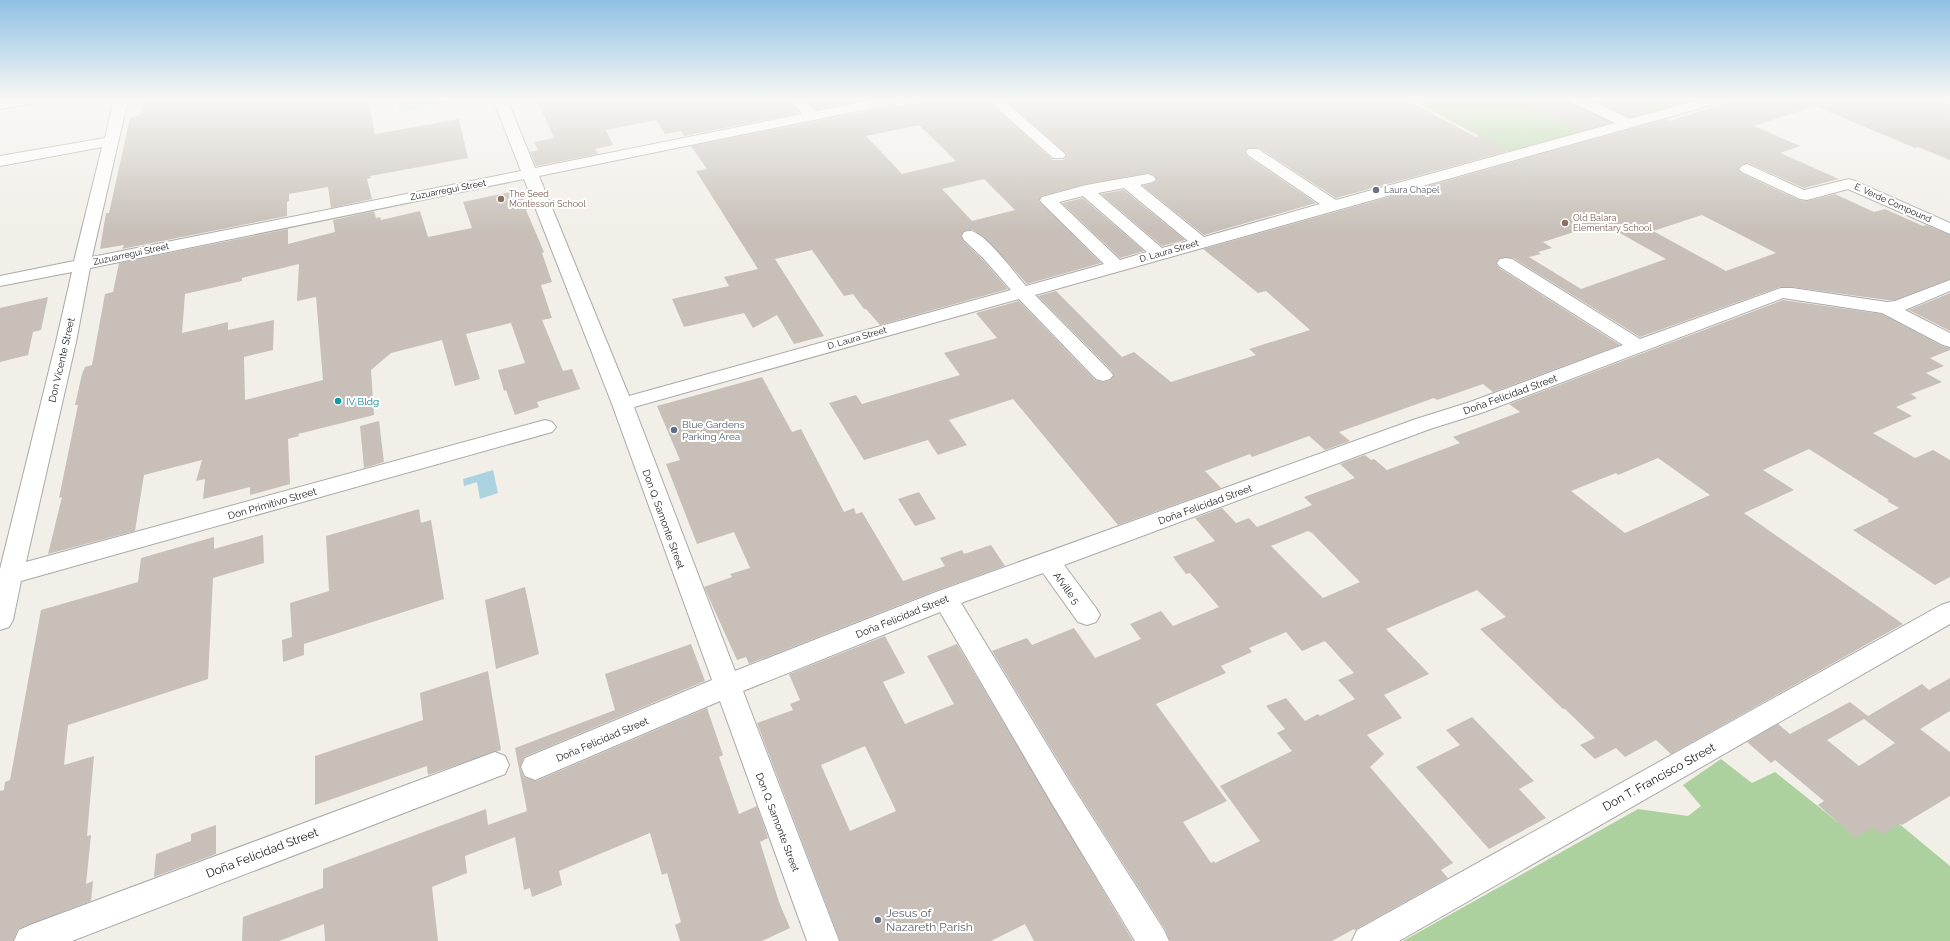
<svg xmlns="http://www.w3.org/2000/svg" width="1950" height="941" font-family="Raleway,sans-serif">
	<rect width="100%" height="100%" fill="#f2efe9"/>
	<path fill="#add19e" d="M1410 99H1709L1509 152Z
		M1721 759 1752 783 1775 772 1839 823 1868 798 1950 866V941H1403L1638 809 1688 816 1701 806 1683 785Z"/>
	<path fill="#88e0be" d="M397 99H466L400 110Z"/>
	<path fill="#aad3df" d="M493 470 498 493 480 499 477 482 464 486 463 479Z"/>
	<path fill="#c7bfb8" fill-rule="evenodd" d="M160 99H368L375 134 459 119 468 158 370 176 371 178 367 179 372 199 331 208 328 187 289 194V201L287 202V216L122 249 124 245 100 249 106 213H109L130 118 140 115 144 101Z
		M536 99H789L799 113 684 136 681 131 665 134 656 120 606 130 613 145 595 149 598 154 536 166 530 152 538 150 534 142 554 138Z
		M806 99H870L816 109Z
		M935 99H986L1053 160H1063L1068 155 1004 99H1405L1476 137 1481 135 1509 151 1336 198 1259 148H1248L1245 151 1247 156 1316 203 1204 235 1143 186 1153 183 1157 180 1154 175 1148 173 1086 184 1042 196 1039 201 1101 263 1027 284 996 249 983 236 973 230 964 231 961 235 963 241 982 259 1008 289 880 325 866 309H864L853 294 844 296 812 250 775 259 824 336 794 344 777 315 753 328 744 313 684 327 672 299 729 286 724 277 758 269 696 171 707 169 691 146 897 105 899 106ZM919 125 956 161 902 174 866 136ZM984 179 1015 210 972 221 942 189Z
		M1516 99H1568L1570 103 1611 123 1581 131Z
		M1590 99H1630L1631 103 1650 112 1630 117Z
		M1740 99H1920L1926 101 1939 99 1950 103V160L1918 147 1915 148 1815 106 1754 126 1800 146 1780 153 1839 179 1804 188 1748 163 1741 165 1738 169 1741 173 1799 200 1807 201 1835 194 1874 212 1885 209 1923 226 1926 225 1950 235V279L1895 300H1887L1792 287H1780L1640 337 1513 258H1500L1496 263 1499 268 1620 345 1493 392 1483 384 1437 400 1434 398 1339 432 1350 441 1325 450 1309 436 1252 457 1250 454 1205 471 1221 488 1118 525 1013 399 949 420 967 445 938 455 928 440 864 460 829 403 856 395 862 404 960 375 944 353 997 338 976 313 1019 301 1095 380 1103 382 1110 380 1114 375 1111 370 1038 296 1056 291 1122 357 1134 352 1171 382 1256 355 1249 349 1310 330 1266 291 1258 293 1203 249 1666 119 1669 121ZM1702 215 1776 253 1726 271 1653 231ZM1602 223 1666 259 1581 289 1529 257 1541 254 1538 252 1552 248 1543 242Z
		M519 190 528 209 526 210 544 252 542 253 552 282 541 285 552 318 542 320 563 371 572 369 580 389 537 402 539 407 515 415 506 390 504 391 498 370 525 363 511 323 466 334 480 379 455 386 442 340 391 353 371 370 374 415 298 434 299 436 288 439 290 484 250 495V487L203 499 205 479 196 481 202 460 144 475 135 531 48 554 62 497 59 498 78 405H75L82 374 85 367 92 365 105 294 113 292 119 263 288 229V244L335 232 333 220 374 211 376 218 380 217 381 220 420 211 428 237 472 228 463 202ZM299 264 297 301 316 297 323 380 245 400 244 357 273 350 274 320 228 330V322L182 333 185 294 242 281V278Z
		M1124 190 1185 240 1162 246 1101 194Z
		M1083 198 1144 251 1120 258 1062 203Z
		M1950 293V331L1909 310Z
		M48 297 41 330 33 332 28 355 0 362V308Z
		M1783 300 1882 314 1942 346 1950 348V350L1930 358 1944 366 1926 373 1942 382 1911 394 1917 398 1896 407 1912 416 1873 433 1915 458 1933 450 1950 460V577L1935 585 1853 530 1899 508 1887 501 1889 500 1809 449 1763 470 1794 490 1744 513 1903 624 1671 754 1656 740 1625 757 1616 748 1595 759 1580 745 1595 738 1565 709H1563L1480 629 1506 617 1477 590 1386 629 1429 674 1384 695 1402 718 1367 735 1384 754 1370 767 1453 863 1441 870 1448 878 1355 930 1354 929 1332 941H1170L1165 929 1072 783 992 651 1027 638 1032 645 1074 628 1095 658 1141 639 1130 624 1161 611 1173 626 1219 607 1190 573 1186 574 1173 557 1215 541 1195 518 1222 508 1236 523 1249 518 1257 527 1312 505 1304 497 1355 478 1340 464 1365 455 1371 460 1374 459 1387 470 1460 443 1453 437 1520 412 1509 404ZM1658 458 1710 495 1625 533 1571 491 1616 473 1618 475ZM1308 531 1312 533 1360 582 1323 598 1271 546ZM1286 632 1302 651 1325 641 1354 673 1338 680 1355 699 1320 716 1318 714 1305 721 1286 698 1266 706 1285 729 1277 733 1292 751 1220 786 1260 841 1215 863 1214 861 1211 863 1183 822 1227 801 1156 704 1226 673 1221 666 1252 652 1249 648Z
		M762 377 792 432 801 429 844 512 854 508 856 514 862 512 903 581 945 566 940 558 962 550 964 554 991 545 1005 566 935 591 749 664 746 657 737 660 704 587 732 577 730 574 750 568 734 532 697 544 666 464 680 460 657 406Z
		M379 421 384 462 364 468 360 426Z
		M919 492 936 519 915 526 898 499Z
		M419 509 421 523 431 520 444 599 304 644V655L283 662 282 640 292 637 290 603 329 591 326 536Z
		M263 535 264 563 213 578 208 679 68 725 64 765 94 756 87 836 91 835 86 884 93 881 91 901 18 929 13 941H0V791L4 790 5 782 10 780 41 610 138 582 141 558 214 537V549Z
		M525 587 539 654 496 669 485 600Z
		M885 636 905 673 883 682 905 724 954 704 927 656 957 644 1133 941H1034L1025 924 991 941H840L757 723 793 710 790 704 800 700 789 674ZM865 746 896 811 850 831 821 765Z
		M691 644 705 681 524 757 520 768 524 777 536 781 707 708 723 755 719 757 739 814 757 806 768 838 760 842 779 902 790 928 762 941H680L675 925 681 922 667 873 662 875 650 833 559 871 562 885 532 897 530 888 524 890 515 837 465 856 467 873 432 887 438 941H325L324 924 279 941H242L243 917 323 888V869L486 809 488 825 527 811 515 748 615 710 605 674Z
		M488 671 501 750 428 775 427 766 315 805V756L423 720 420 693Z
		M1950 678V711L1920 729 1950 752V796L1902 825 1900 824 1882 835 1873 827 1856 838 1818 805 1824 801 1775 760 1771 763 1747 742 1778 724 1790 734 1850 702 1868 716 1922 684 1929 690ZM1864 719 1895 743 1859 766 1827 740Z
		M1472 717 1534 781 1519 789 1546 818 1489 849 1416 767 1460 745 1446 730Z
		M216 825V854L154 877 156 854 191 841V834Z"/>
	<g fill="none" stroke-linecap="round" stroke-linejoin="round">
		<defs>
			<path id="minor" d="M12 99H43L41 102 36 103 0 109V101Z
				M114 99H128L92 257 521 171 493 99H507L535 168 802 114 790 99H804L815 111 877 99H904L902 102 897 103 539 176 629 396 1011 290 983 258 964 240 962 236 964 232C968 231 972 230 976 233 991 241 1014 272 1026 286L1104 264 1042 203 1040 200 1042 197 1086 185 1148 174 1153 176 1156 179 1153 182 1140 185 1204 237 1320 204 1248 155 1246 152 1248 149H1258L1336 200 1615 123 1571 102 1569 99H1587L1630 119 1702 99H1724L1722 102 1035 295 1110 371 1113 375 1110 379 1103 381 1096 379 1019 299 634 407 735 671 936 592 1416 419 1470 402 1623 345 1500 267 1497 263 1500 259 1506 258 1512 259 1640 339 1781 288H1792L1887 302 1895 301 1950 280V291L1905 310 1950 333V347L1943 345 1882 313 1783 298 1484 412 1430 429 1064 565 1096 608 1100 615 1096 622 1087 625 1078 622 1043 573 961 603 1071 784 1164 930 1169 941H1135L1051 802 940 612 743 691 839 941H807L720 701 535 780 525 776 521 767 525 758 712 680 612 404 524 179 90 268 76 342 26 562 545 420 552 422 556 427 552 432 21 581 13 620 9 627 0 630V569L56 342 72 272 0 286V276L74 261 102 147 0 166V156L105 138ZM1124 188 1188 241 1162 248 1098 193ZM1083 196 1147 252 1120 260 1059 202Z
				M987 99H1002L1063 152 1066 155 1063 158H1053Z
				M1747 164 1804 190 1849 179 1855 181 1950 223V234L1848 189 1807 200 1800 199 1742 172 1739 169 1742 166Z
				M1950 602V624L1399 941H1352L1357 930 1941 605Z
				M495 752 505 756 509 765 505 774 72 941H14L19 930 30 925Z"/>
		</defs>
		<use href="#minor" stroke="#a9a9a9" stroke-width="2"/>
		<use href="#minor" fill="#fff" fill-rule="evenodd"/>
	</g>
	<linearGradient id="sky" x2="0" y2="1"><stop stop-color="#8fc0e4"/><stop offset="0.43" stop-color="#f9f8f5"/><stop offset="1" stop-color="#f9f8f5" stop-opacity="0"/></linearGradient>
	<rect width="1950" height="231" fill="url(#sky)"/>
	<g fill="#6b7280" stroke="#fff" stroke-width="1.5">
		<circle cx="1376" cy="190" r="4"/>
		<circle cx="878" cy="920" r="4"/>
	</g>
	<g fill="#8d6e63" stroke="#fff" stroke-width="1.5">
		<circle cx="501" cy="199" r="4"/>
		<circle cx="1565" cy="223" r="4"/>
	</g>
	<circle fill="#0f9aa8" stroke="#fff" stroke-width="1.5" cx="338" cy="401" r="4"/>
	<circle fill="#5c6f8a" stroke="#fff" stroke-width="1.5" cx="674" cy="430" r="4"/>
	<g text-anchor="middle" stroke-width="4" stroke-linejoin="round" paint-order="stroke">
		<g font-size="9" fill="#222" stroke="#fff">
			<text transform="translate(448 190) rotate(-11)" y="3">Zuzuarregui Street</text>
			<text transform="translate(1893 203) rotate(24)" y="3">E. Verde Compound</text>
			<text transform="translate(1169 251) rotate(-16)" y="3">D. Laura Street</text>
			<text transform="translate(131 254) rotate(-12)" y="3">Zuzuarregui Street</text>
			<text transform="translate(857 338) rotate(-16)" y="3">D. Laura Street</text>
		</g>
		<g font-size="9" fill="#5b616d" stroke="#fff" text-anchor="start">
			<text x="1384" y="193">Laura Chapel</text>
		</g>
		<g font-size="9" fill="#785e54" stroke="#fff" text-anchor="start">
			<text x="509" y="197">The Seed<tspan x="509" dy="10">Montessori School</tspan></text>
			<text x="1573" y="221">Old Balara<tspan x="1573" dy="10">Elementary School</tspan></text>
		</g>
		<g font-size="10" fill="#222" stroke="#fff">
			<text transform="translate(61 360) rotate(-77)" y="4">Don Vicente Street</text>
			<text transform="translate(1510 394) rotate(-20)" y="4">Doña Felicidad Street</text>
			<text transform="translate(272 503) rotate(-16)" y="4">Don Primitivo Street</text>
			<text transform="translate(1205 504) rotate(-20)" y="4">Doña Felicidad Street</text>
			<text transform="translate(664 519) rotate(70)" y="4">Don Q. Samonte Street</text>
			<text transform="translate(1067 588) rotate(54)" y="4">Afville 5</text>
			<text transform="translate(902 616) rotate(-22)" y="4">Doña Felicidad Street</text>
			<text transform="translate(602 739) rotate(-23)" y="4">Doña Felicidad Street</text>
			<text transform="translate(778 822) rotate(69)" y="4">Don Q. Samonte Street</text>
		</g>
		<g font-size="10" fill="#0d838f" stroke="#fff" text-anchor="start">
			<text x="346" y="405">IV Bldg</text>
		</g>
		<g font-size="10" fill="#4e5e75" stroke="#fff" text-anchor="start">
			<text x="682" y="428">Blue Gardens<tspan x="682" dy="12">Parking Area</tspan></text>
		</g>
		<g font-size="12" fill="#222" stroke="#fff">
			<text transform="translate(1659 777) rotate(-29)" y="4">Don T. Francisco Street</text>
			<text transform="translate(262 853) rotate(-21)" y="4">Doña Felicidad Street</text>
		</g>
		<g font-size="12" fill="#5b616d" stroke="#fff" text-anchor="start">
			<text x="886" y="917">Jesus of<tspan x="886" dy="14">Nazareth Parish</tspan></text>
		</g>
	</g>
</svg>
